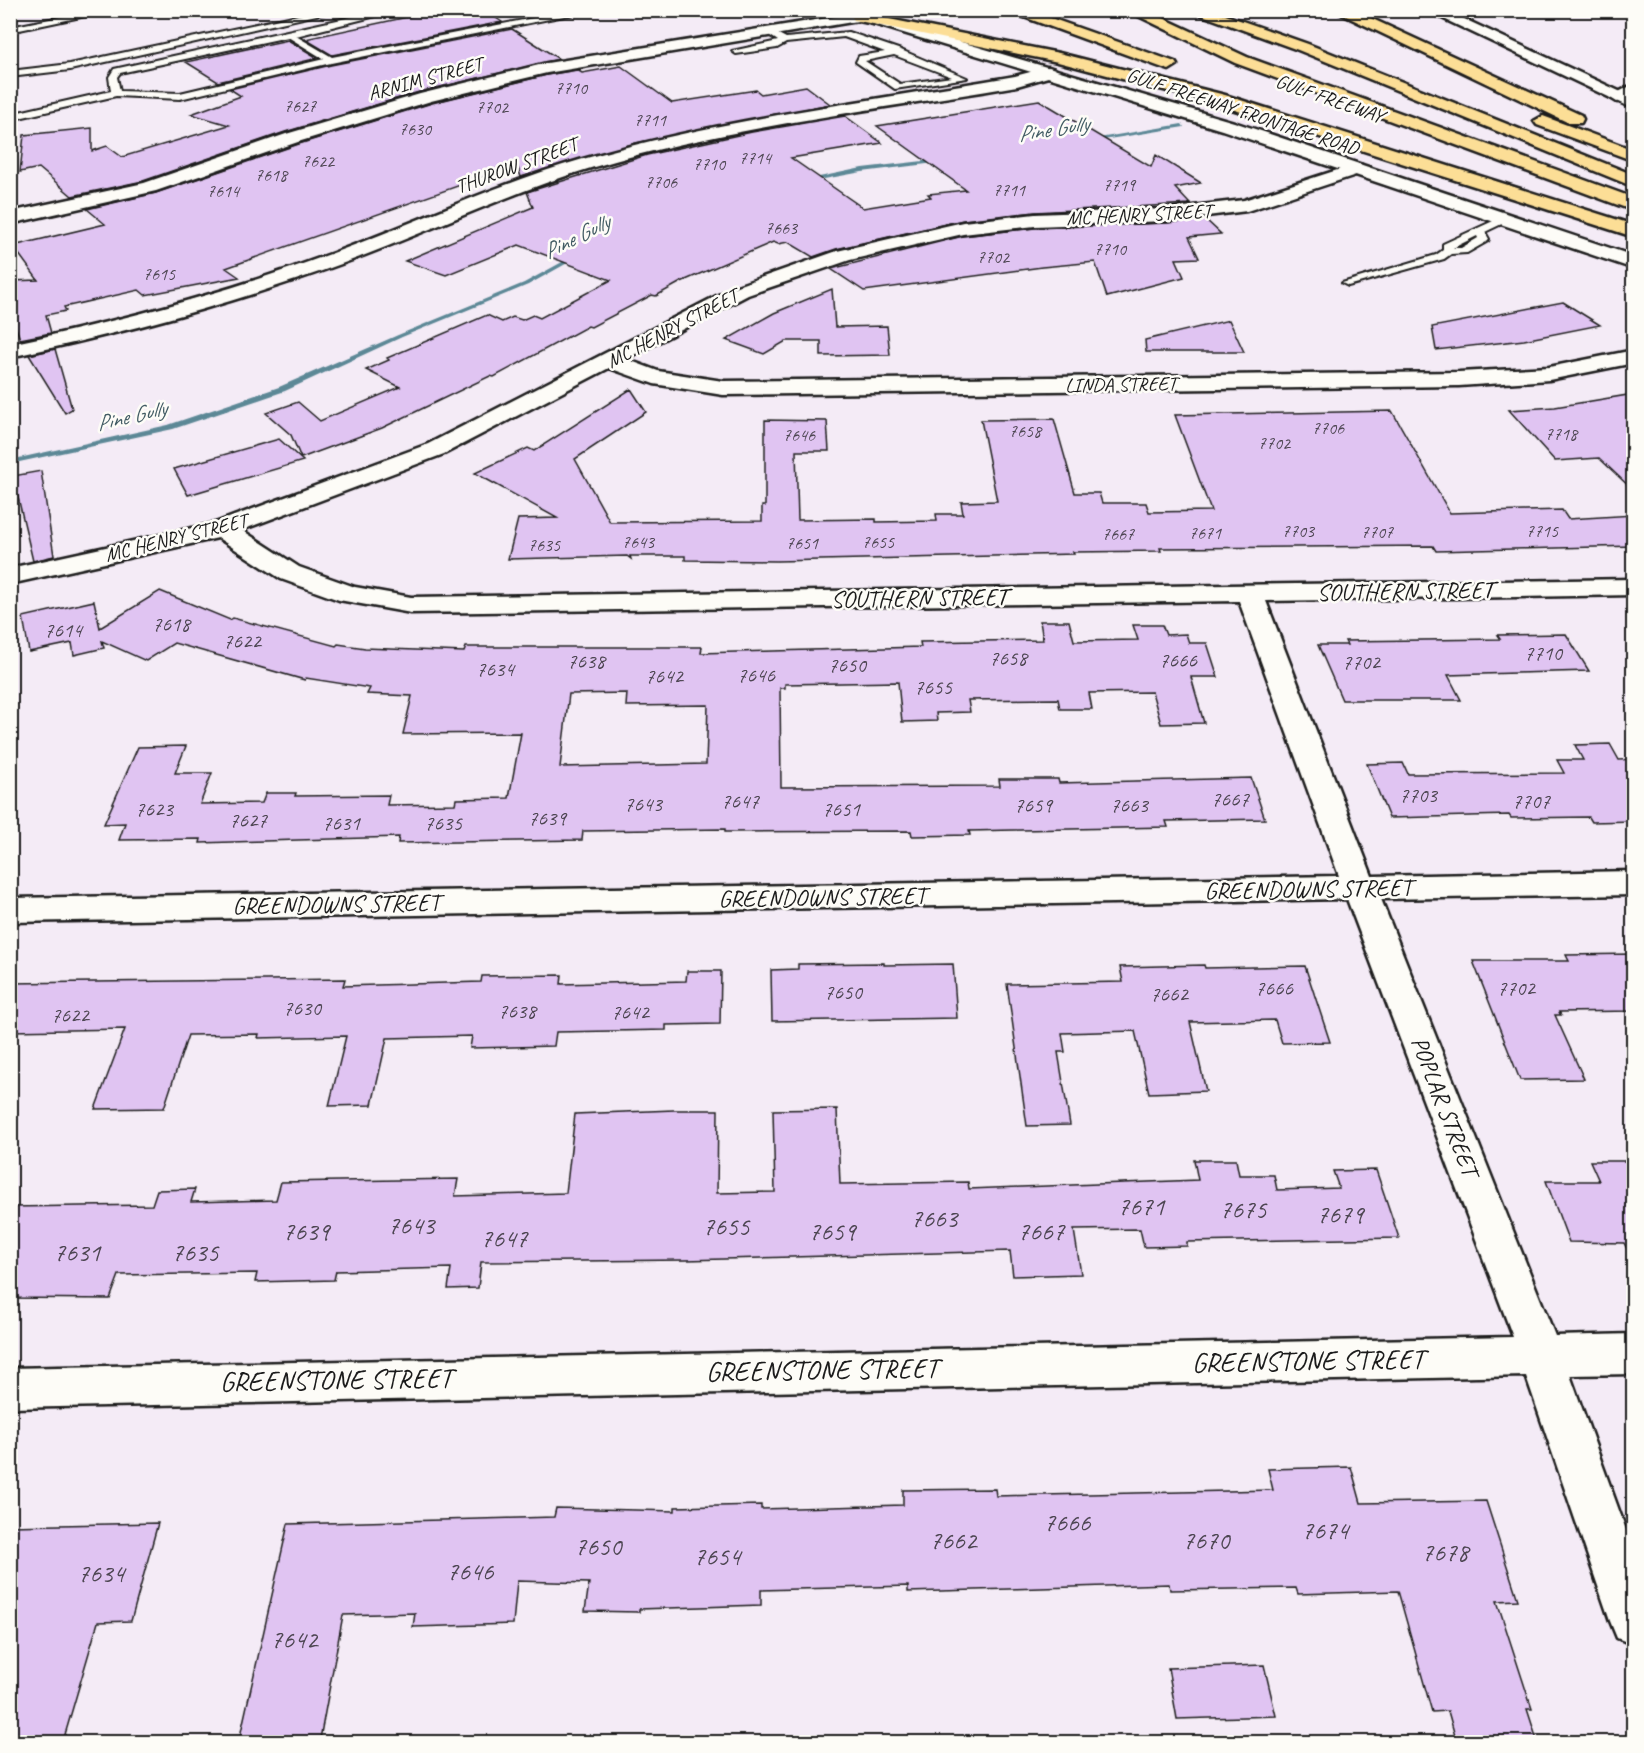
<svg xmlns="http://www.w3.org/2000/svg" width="1644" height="1753" font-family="Caveat,sans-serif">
	<rect width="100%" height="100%" fill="#f4ebf6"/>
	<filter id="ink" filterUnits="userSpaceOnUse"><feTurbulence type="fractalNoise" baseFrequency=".0167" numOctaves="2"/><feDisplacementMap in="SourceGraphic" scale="12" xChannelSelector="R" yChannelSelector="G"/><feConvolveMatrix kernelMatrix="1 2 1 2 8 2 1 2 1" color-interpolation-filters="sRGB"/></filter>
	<g filter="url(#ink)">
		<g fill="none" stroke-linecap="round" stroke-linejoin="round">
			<path fill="#5c8896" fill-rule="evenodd" d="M1474 10H1482L1469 16 1465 15Z
				M1182 124 1184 127 1090 142 1087 140Z
				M941 159 944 161 943 162 862 172 808 182 805 180 862 168Z
				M575 255 580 256 528 285 402 337 285 391 173 429 10 464V460L168 425 279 387 398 335 524 283Z"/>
		</g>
		<path fill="#e0c4f2" stroke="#1c1c1c" stroke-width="1.5" fill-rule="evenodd" d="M440 10H484L502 22 332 55 305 39Z
			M512 29 559 59 419 92 285 132 143 181 72 196 39 168 20 172 24 135 92 128V151L107 146 122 157 229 125 191 114 241 96 230 89 331 65Z
			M288 40 318 58 218 82 186 62Z
			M621 66 672 103 756 90 761 94 806 86 830 104 636 143 521 177 517 165 226 268 239 277 145 295 139 290 64 307 66 311 46 315 51 333 20 339 10 311V281L38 280 13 246 105 224 87 209 156 193 299 144 432 103 547 75 577 70 582 73Z
			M1039 100 1151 167 1156 155 1201 183 1175 188 1190 204 1035 212 963 220 836 249 813 257 788 242 778 244 773 242 681 282 656 296 652 295 591 327 588 326 494 377 490 376 382 428 301 458 291 435 266 413 298 402 320 421 400 387 366 370 389 360 387 358 487 315 502 322 513 317 522 320 533 315 540 318 611 280 519 245 446 275 405 261 533 207 527 192 647 155 752 132 845 116 882 143 791 158 863 208 931 197 928 194 966 190 877 126Z
			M1205 219 1221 234 1189 237 1199 258 1176 259 1184 277 1107 297 1095 262 1042 267 864 291 831 269 963 236 1035 228 1167 223Z
			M832 289 835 327 887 326 890 355 821 356V341H786L764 354 726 340 774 313Z
			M1563 302 1600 325 1524 340 1436 350 1432 327Z
			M1229 320 1244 352H1146L1145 340Z
			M55 349 72 409 65 413 29 355Z
			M631 389 646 412 575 459 610 522 762 521V506H765V420L827 421 829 451H796L798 520 876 519V522L937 521 936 514H963L961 502 997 501 981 420 1054 419 1075 493H1099L1102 503H1146L1149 512 1211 511 1175 415 1392 411 1450 513 1562 510 1568 519 1634 515V546L1436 551 1433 546 1160 548 1161 551 1073 552 1074 554 777 561 685 560V556H630L631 559 627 556 508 559 518 519 557 518 475 473 528 448 534 451Z
			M1634 394V491L1599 458 1555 461 1509 410 1555 407Z
			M279 439 303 461 188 495 174 469Z
			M41 471 54 556 33 561 13 476Z
			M160 591 230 620 233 618 336 646 338 644 365 648 464 652 466 647H702L701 653 921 647 920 642 1043 640 1040 621H1069L1074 641 1138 640 1133 625H1162L1166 635 1186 634 1189 643H1207L1218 677H1191L1204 723 1161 724 1152 692 1089 693 1092 709H1060L1058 699 968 700 970 712 936 713 937 721 902 722 898 682 785 684V688H780L781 787 1000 786 999 779H1058L1059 783 1251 778 1265 819 1166 821 1168 827 969 831 970 835 912 836 911 831 725 832V829L583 831 582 840 398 843 399 837 200 843 201 839 119 840 125 823 104 824 138 747 186 746 175 773H212L200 804 262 803 266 793H296L295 796 389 795 387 805 455 804 456 799 509 798 521 733 403 734 412 696 367 694 370 688 306 678 305 680 174 643 146 661 102 641 104 648 74 655 72 643 29 652 23 617 94 601 100 628ZM627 693 626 706 708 705 706 764 560 767 569 694Z
			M1566 634 1589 671 1448 675 1461 700H1342L1318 645H1347L1345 641 1500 639 1497 635Z
			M1610 744 1619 760 1634 759V821L1592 822 1589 817 1511 818 1509 815 1389 818 1367 764 1403 763 1408 774 1564 773 1557 760H1583L1575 745Z
			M1634 954V1011L1559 1012 1561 1015H1555L1584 1079 1520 1080 1473 961H1569L1566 955Z
			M884 963V965L953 964 957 1018 772 1021 771 970 798 969V964Z
			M1204 965 1205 968 1305 966 1330 1042 1282 1043 1275 1020 1190 1022 1206 1091 1149 1093 1135 1031 1062 1033 1065 1052H1058L1070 1125 1027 1126 1007 984 1123 982 1120 967Z
			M687 971H721L720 1024 666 1025V1030L556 1032 554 1046 470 1048 472 1036 387 1038 372 1105 329 1106 346 1036 258 1038 259 1034 188 1035 164 1108 95 1109 125 1029 10 1031V983L345 979 343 986 481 982 482 976 562 975 561 984 686 981Z
			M837 1109 840 1184 968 1182 969 1189 1198 1180 1194 1160H1236L1239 1175H1274L1277 1190 1339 1188 1333 1171 1376 1170 1399 1238 1187 1242V1246L1144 1247 1140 1229 1074 1230 1081 1274 1013 1276 1010 1251 686 1260 481 1262 478 1288 448 1289 451 1268 336 1271 334 1280 255 1282 257 1273 119 1275 110 1299 10 1298V1207L152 1205 157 1190 195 1189 191 1202 276 1200 281 1182 458 1179 455 1196 566 1193 575 1114 674 1110H718L717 1193 775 1192 773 1110Z
			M1590 1161H1634V1263L1624 1243 1569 1242 1546 1181H1599Z
			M1351 1467 1361 1503 1486 1501 1518 1600 1497 1601 1532 1709H1527L1538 1743H1457L1448 1711 1432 1712 1398 1591 1298 1594 1296 1588 1170 1590 1169 1584 908 1592V1586L761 1590V1605L639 1609V1612L585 1611 589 1583 517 1581 513 1624 413 1627 415 1613 343 1615 320 1739 239 1741 288 1524 554 1517 556 1508 675 1511V1507L761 1505V1509L903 1505V1490L995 1489 996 1496 1273 1490 1268 1469Z
			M158 1523 131 1621 98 1622 64 1738 10 1739V1526Z
			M1264 1665 1276 1716 1177 1719 1168 1668Z"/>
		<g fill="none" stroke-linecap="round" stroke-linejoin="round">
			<defs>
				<path id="service" d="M95 10H114L10 32V27Z
					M321 10H339L70 70 10 77V71L70 64Z
					M383 10H400L296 36 332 57 575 10H594L331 63 180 99 116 96 10 120V114L111 91 109 77 114 69ZM288 37 324 59 180 93 120 91 117 77 120 73Z
					M769 29 786 38 848 32 901 50 967 78 895 89 856 62 859 56 885 52 844 37 786 43 777 48 736 54 732 51 778 41 766 33ZM894 55 952 77 900 84 865 61Z
					M1504 216 1509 219 1508 221 1485 232 1489 239 1488 241 1467 253 1451 254 1444 259 1348 286 1342 283 1436 255 1443 250V244ZM1477 236 1478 238 1461 248H1453Z"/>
				<path id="minor" d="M859 13 864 14 866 17 864 20 547 73 431 101 298 142 156 191 10 224V212L144 183 286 134 420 94 547 63Z
					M1049 67 1055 69 1057 72 1055 75 1017 86C876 110 732 126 594 167 508 193 428 232 344 263 235 303 124 333 10 357V344C120 321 228 292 333 253 417 222 497 184 583 159 724 118 871 101 1015 76Z
					M1634 84V95L1617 102 1609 97Z
					M1356 164 1362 165 1365 169 1362 173 1247 211 1167 221 1035 226 963 234 850 260 748 295 626 359 658 371 723 381 1459 372 1549 367 1634 350V363L1549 380 1459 386 723 395 654 384 609 368 444 454 242 530 299 567 355 587 411 597 1634 579V595L1266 601 1372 876 1634 871V895L1381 899 1555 1336 1634 1334V1374L1570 1375 1634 1552V1645L1617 1638 1610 1621 1526 1376 10 1408V1368L1513 1337 1347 899 10 922V898L1339 876 1239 601 411 613 339 600 281 579 218 538 10 584V568L215 523 428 444 734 287 837 251 963 222 1035 214 1167 209 1244 200Z"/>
				<path id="secondary" d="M828 10H852L1234 122 1634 256V269L1222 130Z
					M1425 10H1445L1634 98V109Z"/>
				<path id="motorway" d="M1005 10H1028L1175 62 1177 65 1169 70 1163 68Z
					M1126 10H1146L1247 57 1634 198V211L1235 63Z
					M1188 10H1211L1308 44 1634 175V187L1298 50Z
					M1333 10H1353L1581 115 1583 119 1581 123H1569Z
					M859 13 1059 53 1225 95 1634 225V237L1213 103 1058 62 854 20 852 17 854 14Z
					M1543 116 1634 150V161L1537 125 1534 121Z"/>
			</defs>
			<use href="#service" stroke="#1c1c1c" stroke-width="4"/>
			<use href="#minor" stroke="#1c1c1c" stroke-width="5"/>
			<use href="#secondary" stroke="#1c1c1c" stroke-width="5"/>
			<use href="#motorway" stroke="#1c1c1c" stroke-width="5"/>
			<use href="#service" fill="#fdfcf7" fill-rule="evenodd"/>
			<use href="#minor" fill="#fdfcf7" fill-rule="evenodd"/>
			<use href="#secondary" fill="#fdfcf7" fill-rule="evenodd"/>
			<use href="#motorway" fill="#fcde96" fill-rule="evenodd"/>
		</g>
	</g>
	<g text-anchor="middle" stroke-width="5" stroke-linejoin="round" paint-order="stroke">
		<g font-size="18" fill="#4d4652">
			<text x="571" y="94">7710</text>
			<text x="300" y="112">7627</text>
			<text x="492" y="113">7702</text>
			<text x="650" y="126">7711</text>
			<text x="415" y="135">7630</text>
			<text x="755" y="164">7714</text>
			<text x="318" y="167">7622</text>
			<text x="709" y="170">7710</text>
			<text x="271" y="181">7618</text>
			<text x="661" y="188">7706</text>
			<text x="1119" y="191">7719</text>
			<text x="1009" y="196">7711</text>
			<text x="223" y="197">7614</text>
			<text x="781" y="234">7663</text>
			<text x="1110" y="255">7710</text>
			<text x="993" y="263">7702</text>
			<text x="159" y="280">7615</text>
			<text x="1328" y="434">7706</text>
			<text x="1025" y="437">7658</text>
			<text x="1561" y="440">7718</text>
			<text x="799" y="441">7646</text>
			<text x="1274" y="449">7702</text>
			<text x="1298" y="537">7703</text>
			<text x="1542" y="537">7715</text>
			<text x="1377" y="538">7707</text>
			<text x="1205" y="539">7671</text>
			<text x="1118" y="540">7667</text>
			<text x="638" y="548">7643</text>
			<text x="878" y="548">7655</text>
			<text x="802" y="549">7651</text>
			<text x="544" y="551">7635</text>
		</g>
		<g font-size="20" fill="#1c1c1c" stroke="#fdfcf7">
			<text transform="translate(425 78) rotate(-15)" y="7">ARNIM STREET</text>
			<text transform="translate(1330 98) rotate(19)" y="7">GULF FREEWAY</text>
			<text transform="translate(1243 111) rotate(18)" y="7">GULF FREEWAY FRONTAGE ROAD</text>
			<text transform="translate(516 165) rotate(-20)" y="7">THUROW STREET</text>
			<text transform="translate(1139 214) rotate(-3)" y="7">MC HENRY STREET</text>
			<text transform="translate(672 328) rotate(-28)" y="7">MC HENRY STREET</text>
			<text transform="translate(1121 384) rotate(-1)" y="7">LINDA STREET</text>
			<text transform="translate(176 537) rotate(-14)" y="7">MC HENRY STREET</text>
		</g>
		<g font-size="21" fill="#4d4652">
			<text x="171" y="631">7618</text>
			<text x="63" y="637">7614</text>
			<text x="242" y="648">7622</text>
			<text x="1543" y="660">7710</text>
			<text x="1008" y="665">7658</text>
			<text x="1178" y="667">7666</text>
			<text x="586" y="668">7638</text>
			<text x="1361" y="669">7702</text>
			<text x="847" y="672">7650</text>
			<text x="495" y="676">7634</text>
			<text x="756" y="682">7646</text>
			<text x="664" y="683">7642</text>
			<text x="933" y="694">7655</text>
			<text x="1418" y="802">7703</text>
			<text x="1230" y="806">7667</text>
			<text x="740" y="808">7647</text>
			<text x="1531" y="808">7707</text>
			<text x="643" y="811">7643</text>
			<text x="1033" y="812">7659</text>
			<text x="1129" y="812">7663</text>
			<text x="154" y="816">7623</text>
			<text x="841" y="816">7651</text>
			<text x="547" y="825">7639</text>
			<text x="248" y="827">7627</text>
			<text x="341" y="830">7631</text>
			<text x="443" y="830">7635</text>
			<text x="1274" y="995">7666</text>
			<text x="1516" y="995">7702</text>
			<text x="843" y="999">7650</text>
			<text x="1169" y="1001">7662</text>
			<text x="302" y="1015">7630</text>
			<text x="517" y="1018">7638</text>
			<text x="630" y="1019">7642</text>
			<text x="70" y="1022">7622</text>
		</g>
		<g font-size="22" font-style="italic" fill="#415b63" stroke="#fdfcf7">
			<text transform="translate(1053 128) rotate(-9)" y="8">Pine Gully</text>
			<text transform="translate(576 236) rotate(-27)" y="8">Pine Gully</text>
			<text transform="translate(131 415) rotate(-13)" y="8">Pine Gully</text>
		</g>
		<g font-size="24" fill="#1c1c1c" stroke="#fdfcf7">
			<text transform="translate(1405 591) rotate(-1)" y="8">SOUTHERN STREET</text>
			<text transform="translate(919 598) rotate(-1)" y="8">SOUTHERN STREET</text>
			<text transform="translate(1308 889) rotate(-1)" y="8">GREENDOWNS STREET</text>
			<text transform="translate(822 897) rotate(-1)" y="8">GREENDOWNS STREET</text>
			<text transform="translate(336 904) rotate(-1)" y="8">GREENDOWNS STREET</text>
			<text transform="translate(1445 1106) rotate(69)" y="8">POPLAR STREET</text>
		</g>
		<g font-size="26" fill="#4d4652">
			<text x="1141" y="1215">7671</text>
			<text x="1243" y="1218">7675</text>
			<text x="1340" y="1223">7679</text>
			<text x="934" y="1227">7663</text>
			<text x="411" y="1234">7643</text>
			<text x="726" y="1235">7655</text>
			<text x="306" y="1240">7639</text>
			<text x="832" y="1240">7659</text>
			<text x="1041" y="1240">7667</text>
			<text x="504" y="1247">7647</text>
			<text x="77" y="1261">7631</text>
			<text x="195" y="1261">7635</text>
			<text x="1067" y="1531">7666</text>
			<text x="1325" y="1539">7674</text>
			<text x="953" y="1549">7662</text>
			<text x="1206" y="1549">7670</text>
			<text x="598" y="1555">7650</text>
			<text x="1445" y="1561">7678</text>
			<text x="717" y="1565">7654</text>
			<text x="470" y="1580">7646</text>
			<text x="101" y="1582">7634</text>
			<text x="294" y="1648">7642</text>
		</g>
		<g font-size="28" fill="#1c1c1c" stroke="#fdfcf7">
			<text transform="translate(1308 1360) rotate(-1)" y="10">GREENSTONE STREET</text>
			<text transform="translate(822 1369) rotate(-1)" y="10">GREENSTONE STREET</text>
			<text transform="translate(336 1379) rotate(-1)" y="10">GREENSTONE STREET</text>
		</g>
	</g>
	<rect width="1644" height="1753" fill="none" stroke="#fdfcf7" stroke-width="36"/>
	<rect x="18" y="18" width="1608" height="1717" fill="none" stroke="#1c1c1c" stroke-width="2" filter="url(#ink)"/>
</svg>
